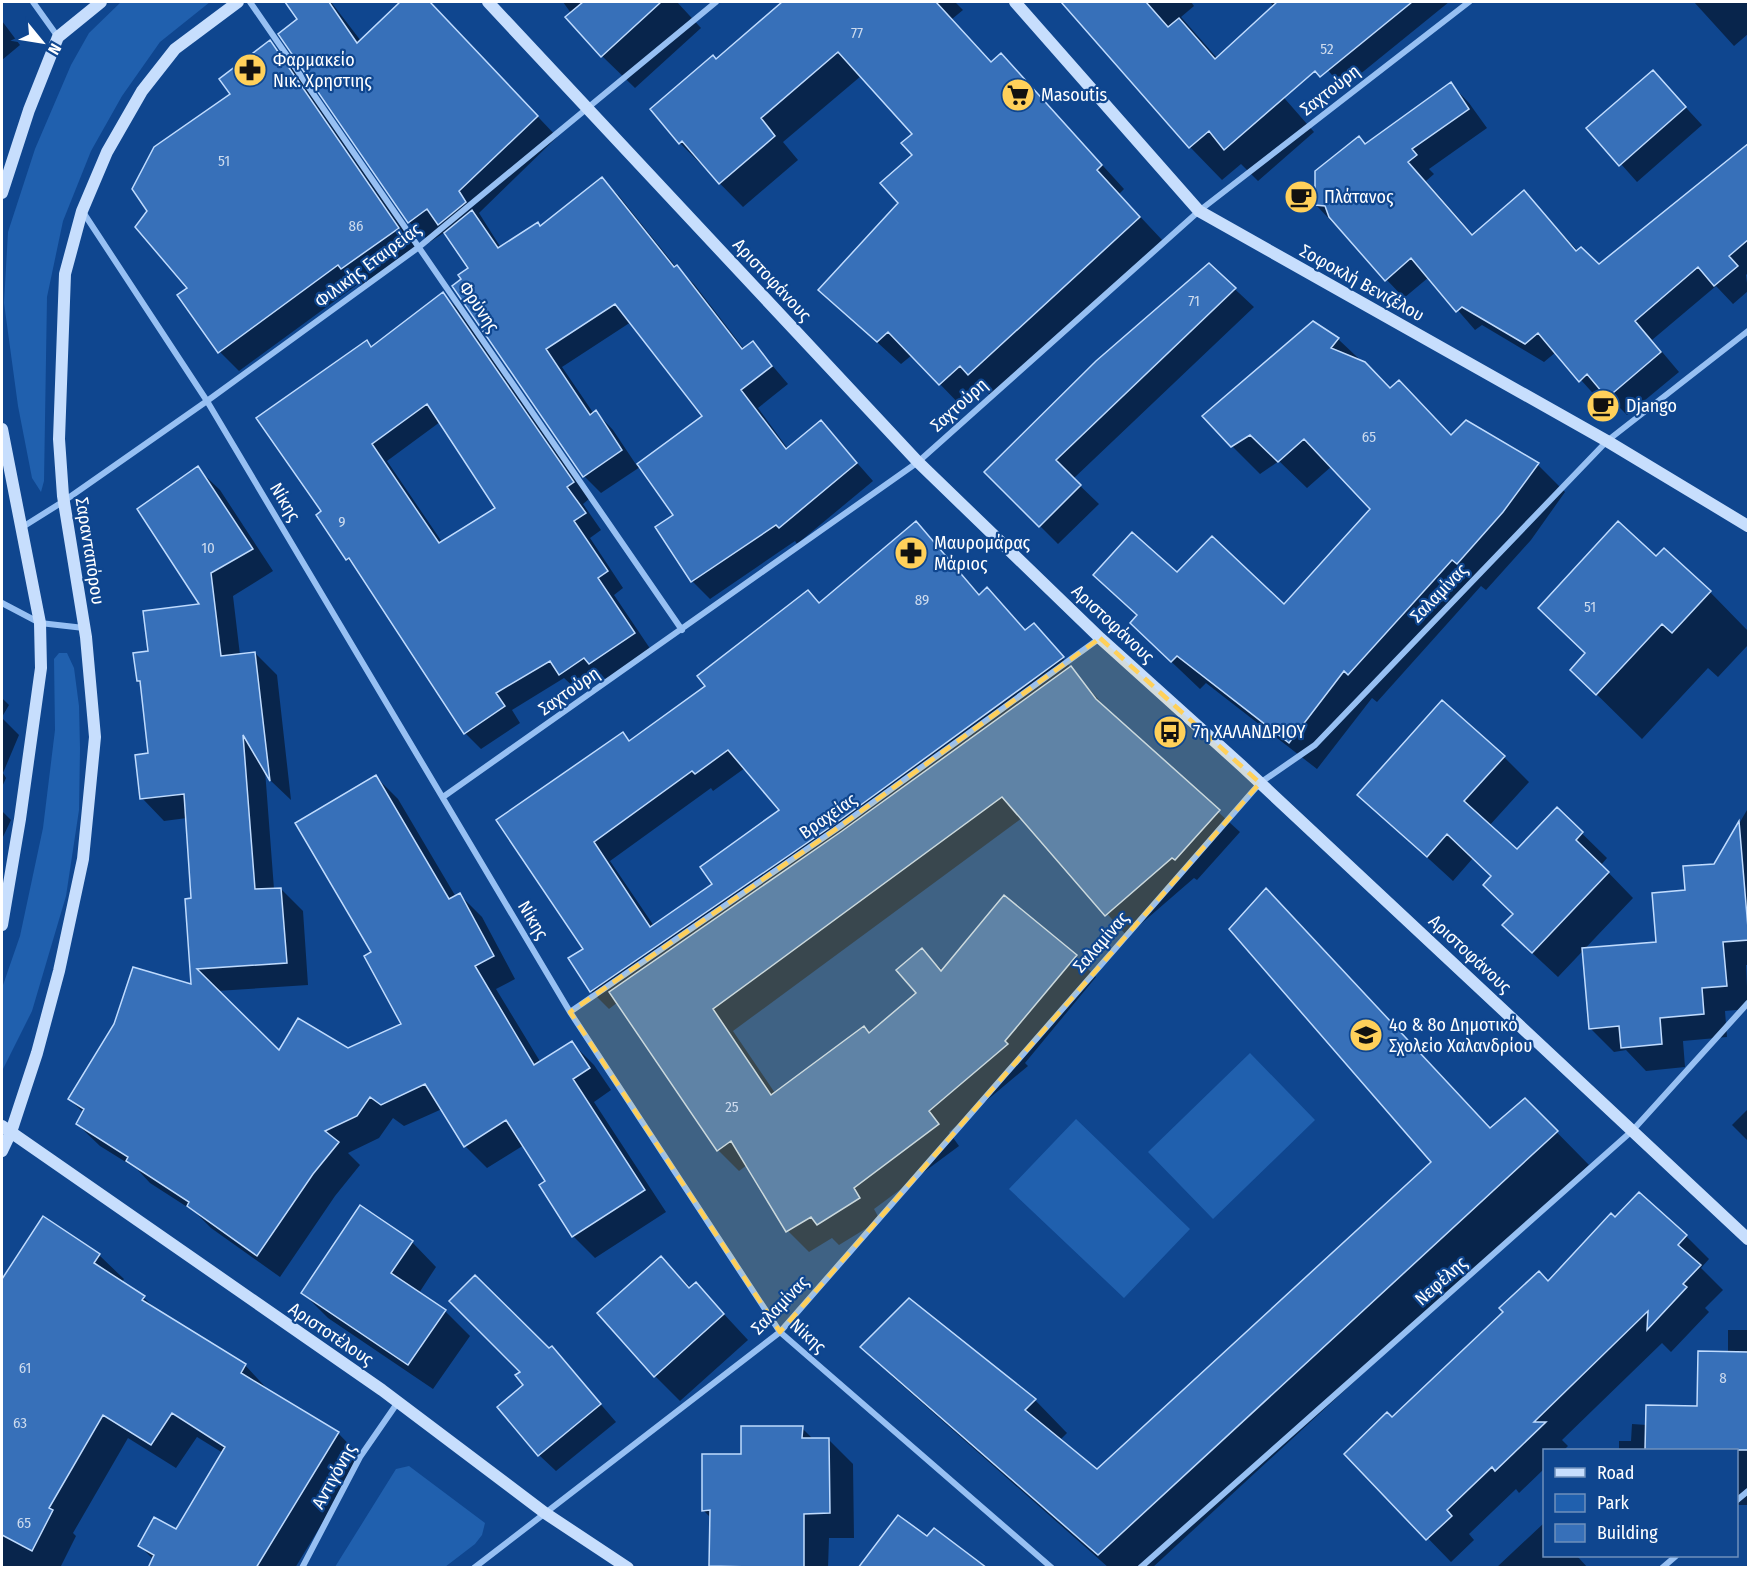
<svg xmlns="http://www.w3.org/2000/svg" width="1750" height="1569" font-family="'Fira Sans Condensed',sans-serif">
	<rect width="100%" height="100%" fill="#0f468f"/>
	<path fill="#2060ae" d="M121 2H210L160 42 122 96 91 151 63 221 47 297 44 481 41 492 32 478 18 406 4 303 8 232 35 149 71 65 89 33Z
		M59 653H67L74 668 79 706 80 749 79 810 66 896 32 1011 2 1071V988L20 936 43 828 55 730 54 659Z
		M1250 1053 1315 1120 1213 1219 1148 1152Z
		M1076 1119 1190 1229 1124 1298 1009 1189Z
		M409 1466 485 1523 482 1535 475 1544 445 1567H335L396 1469Z"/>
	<path fill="#0007" fill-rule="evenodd" d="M300 2H331L361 41 402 2H419L432 15 457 31 557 137 479 213 501 248 541 228 602 179 619 196 676 267 694 284 744 349 753 343 788 384 758 408 788 449 821 422 873 481 797 544 795 541 710 599 692 581 657 527 675 515 640 467 601 493 584 476 463 280 470 269 445 232 430 242 409 222 291 8ZM631 322 704 416 637 466 613 430 596 412 594 414 562 367Z
		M563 2H677L701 28 635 88 602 56Z
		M798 2H955L963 10 952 19 992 63 1001 55 1024 79 1124 189 1119 194 1163 241 992 397 984 389 963 408 912 355 901 364 820 290 900 203 914 155V135L861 76 783 142 798 160 743 207 680 143 717 61Z
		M1063 2H1191L1194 6 1181 17 1217 58 1265 76 1314 132 1258 181 1241 164 1222 180 1190 147Z
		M1270 2H1449L1343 88Z
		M1694 2H1748V34L1734 46Z
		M2 21 20 45 2 60Z
		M270 42 289 62 418 249 362 287 358 284 239 371 220 352 190 289 233 94Z
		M1653 72 1702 125 1637 182 1589 128Z
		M1451 84 1469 103 1487 128 1429 169 1434 174 1426 181 1474 236 1524 192 1578 251 1599 266 1748 159V273L1746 275 1748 291 1733 304 1716 286 1652 340 1679 372 1627 415 1605 393 1598 399 1556 352 1544 362 1482 325 1475 330 1429 277 1404 298 1316 205 1359 138 1367 145Z
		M1209 265 1254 307 1073 479 1099 504 1058 544 986 472Z
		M443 294 460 311 589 499 583 504 601 530 590 538 623 588 614 595 651 650 606 680 601 674 577 690 564 678 512 710 520 723 481 749 465 733 357 569 348 559 318 515 323 512 367 342 372 348ZM440 422 497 508 442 542 387 461Z
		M1338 339 1391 389 1452 436 1538 465 1565 492 1531 540 1486 590 1481 586 1377 702 1372 698 1317 769 1206 683 1200 689 1159 650 1138 616 1095 575 1177 574 1284 606 1372 509 1332 466 1307 488 1279 461 1260 474 1232 446Z
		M197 468 220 490 273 571 233 596 240 655 255 653 277 675 291 800 271 781 265 770 274 889H281L303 911 308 985 217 991 279 1053 348 1050 403 1025 374 953 376 777 398 799 456 897 460 895 482 917 515 979 496 989 541 1063 572 1043 594 1065 611 1090 594 1102 666 1212 595 1258 573 1236 547 1181 524 1145 487 1168 465 1146 442 1109 404 1126 393 1118 379 1138 348 1153 360 1165 335 1196 280 1277 211 1228 195 1212 150 1183 137 1169 100 1146 77 1124 84 1113 69 1099 193 986 192 900 187 818 164 821 142 798 149 754 141 684 138 681 150 652 202 605Z
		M916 523 980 595 987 589 1026 631 1034 625 1111 714 1240 832 1197 880 1194 878 1127 936 1022 818 733 1031 775 1093 870 1035 918 993 922 950 943 971 1076 957 1096 977 1025 1063 1028 1066 949 1132 959 1146 874 1209 880 1220 839 1245 832 1238 809 1252 788 1231 747 1165 739 1171 718 1150 618 1002 609 1009 591 991 585 949 498 820 623 734 631 742 707 686 808 592 820 604ZM745 768 781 810 714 885 654 926 610 861 711 788 713 791Z
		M1656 558 1710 592 1748 631V645L1718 677 1708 668 1642 739 1572 670 1586 654 1540 608Z
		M2 698 9 705 2 717Z
		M2 718 19 735 3 773 6 778 2 787Z
		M1504 757 1529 782 1489 826 1518 851 1557 809 1607 858 1601 865 1633 898 1558 977 1529 950 1515 915 1493 877 1473 858 1453 881 1359 795Z
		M1747 810 1748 965H1746L1748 1009 1725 1011 1727 1037 1683 1041 1685 1067 1646 1071 1626 1050 1614 1052 1590 1028 1658 944 1687 892 1715 865Z
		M2 811 11 820 2 839Z
		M1298 923 1491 1129 1525 1100 1589 1165 1152 1568H1109L895 1379 862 1347 909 1300 1035 1400 1067 1433 1060 1440 1097 1471 1433 1163Z
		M1748 1109V1141L1732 1125Z
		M43 1218 99 1255 124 1279 121 1283 144 1298 157 1310 245 1365 269 1391 338 1433 362 1458 295 1568H149L154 1560 140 1546 177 1531 223 1453 197 1437 176 1468 128 1438 73 1533 76 1536 60 1568H2V1318L15 1295 2 1282Z
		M1615 1219 1686 1236 1709 1259 1701 1268 1723 1290 1705 1308 1709 1312 1671 1352 1662 1343 1562 1440 1568 1446 1564 1450H1544V1469L1519 1493 1516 1489 1469 1534 1474 1540 1451 1562 1346 1454 1392 1419 1549 1283Z
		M412 1242 436 1267 419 1293 445 1311 470 1336 433 1389 328 1318 303 1293Z
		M661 1258 691 1288 696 1284 748 1340 680 1401 655 1376Z
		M1728 1330H1748V1505H1736V1450H1619V1441H1631L1632 1424 1647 1425 1699 1408 1728 1354Z
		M552 1348 616 1422 556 1471 539 1455 522 1372Z
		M802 1428 813 1439H828L853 1464 854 1538H829L828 1568H713L711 1518 703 1510 743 1455Z
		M1544 1523V1556H1577L1588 1568 1497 1567Z"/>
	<path fill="#3770b9" stroke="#bfdbfe" stroke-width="1.5" fill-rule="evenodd" d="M285 2H329L357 43 400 2H430L538 116 459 191 466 202 438 225 427 209 408 223 278 34 297 19Z
		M583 2H661L601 57 565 17Z
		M782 2H936L991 62 1001 53 1102 165 1097 170 1140 217 968 375 960 366 939 385 888 332 877 342 818 290 898 203 880 183 912 155 901 143 912 134 838 52 761 118 775 136 719 184 682 141 679 144 650 109 713 55 716 59Z
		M1061 2H1146L1168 27 1179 18 1215 59 1277 2H1412L1320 77 1315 71 1224 150 1209 131 1189 148Z
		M270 40 399 228 341 269 338 265 218 353 177 295 187 288 135 227 147 211 132 189 154 147 230 94 219 79Z
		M1653 70 1686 107 1619 166 1586 128Z
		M1451 82 1469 109 1412 149 1417 155 1408 162 1472 235 1524 190 1576 251 1581 247 1599 264 1749 143V239L1729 256 1738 266 1714 286 1698 267 1635 321 1661 352 1607 398 1587 374 1579 382 1538 333 1525 344 1462 307 1456 312 1411 258 1385 281 1329 217 1325 206 1315 205V171L1359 136 1365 144Z
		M602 177 674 267 677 265 742 349 753 341 772 366 741 390 786 449 821 420 857 463 779 528 776 525 691 582 655 527 673 515 637 464 702 416 615 304 546 349 590 415 596 410 622 450 583 477 452 286 461 279 458 275 468 268 444 233 472 210 498 248 538 222 540 226Z
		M1209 263 1236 288 1056 460 1081 485 1039 527 984 472 1096 361Z
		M443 292 574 482 567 487 586 513 574 521 608 571 598 578 635 633 589 664 584 658 559 675 550 661 496 693 505 706 464 734 349 558 346 560 316 515 321 511 256 418 367 340 371 347ZM427 404 495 508 439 543 372 444Z
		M1313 321 1339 338 1331 348 1365 362 1390 388 1399 380 1451 435 1466 420 1539 463 1503 512 1457 564 1452 560 1348 675 1344 671 1289 743 1177 656 1171 662 1130 623 1137 615 1093 575 1132 532 1177 572 1212 536 1284 604 1370 509 1304 439 1278 462 1250 435 1231 447 1202 416Z
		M198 466 253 549 211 573 221 656 255 652 270 781 243 735 255 889 281 888 287 963 197 969 279 1050 298 1018 348 1048 401 1024 364 956 371 952 295 823 376 775 449 899 460 893 494 956 475 966 534 1065 572 1041 590 1068 573 1079 645 1190 572 1237 539 1185 545 1181 506 1120 464 1147 425 1084 381 1105 370 1097 357 1116 325 1131 339 1142 313 1174 257 1256 187 1206 189 1202 126 1161 128 1157 76 1124 84 1109 68 1099 114 1024 133 967 191 984 185 899 191 898 184 794 140 799 135 755 148 753 140 681H137L133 653 148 651 143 611 199 604 137 509Z
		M916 521 979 595 987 587 1025 630 1034 623 1064 657 836 823 590 992 568 958 583 949 496 820 623 732 629 741 705 686 697 676 808 590 819 603ZM728 750 779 810 700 867 712 884 650 927 594 842 692 771 695 774Z
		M1618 521 1656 556 1664 548 1711 591 1672 633 1662 624 1596 695 1570 670 1585 653 1538 608Z
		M1071 666 1096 699 1220 810 1175 860 1172 858 1105 916 1002 797 713 1009 771 1095 864 1026 869 1033 916 993 896 970 922 948 941 971 1004 895 1077 955 1005 1041 1008 1044 929 1111 939 1124 854 1188 860 1198 817 1225 811 1217 786 1232 731 1141 717 1151 609 992 842 831Z
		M1442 700 1505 756 1464 801 1517 849 1557 807 1583 832 1576 840 1609 872 1532 953 1502 925 1513 914 1483 885 1491 876 1447 834 1427 857 1357 795Z
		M1739 821 1749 940 1723 942 1727 986 1702 988 1704 1014 1660 1018 1662 1044 1621 1048 1619 1026 1589 1029 1582 948 1656 942 1652 893 1685 890 1683 866 1714 864Z
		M1266 888 1490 1128 1525 1098 1558 1131 1098 1555 860 1347 909 1298 1036 1399 1025 1410 1097 1469 1431 1162 1229 929Z
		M1639 1192 1687 1235 1678 1245 1701 1265 1683 1284 1687 1287 1647 1330 1648 1311 1534 1422H1546L1495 1471 1492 1467 1447 1510 1452 1516 1426 1540 1344 1454 1387 1412 1392 1417 1503 1312 1499 1308 1539 1271 1548 1281 1611 1213 1615 1217Z
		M360 1205 413 1241 391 1273 446 1310 408 1365 301 1293Z
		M43 1216 100 1254 94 1263 145 1296 142 1300 246 1364 241 1373 339 1432 256 1568H148L154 1555 138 1546 154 1517 176 1529 225 1447 172 1413 151 1445 103 1415 49 1508 53 1510 32 1551 2 1535V1279Z
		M661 1256 689 1288 696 1282 724 1314 654 1377 597 1313Z
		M475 1275 549 1348 552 1346 601 1404 538 1456 497 1407 523 1385 515 1375 520 1372 449 1301Z
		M1698 1351 1749 1352V1450H1645L1646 1405 1697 1406Z
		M741 1426H803L802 1438H829L830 1513 804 1514V1568L709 1566 710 1510 702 1511V1454H741Z
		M898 1515 927 1536 934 1528 987 1568H858Z"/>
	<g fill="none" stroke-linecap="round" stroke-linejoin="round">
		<path stroke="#97c0f3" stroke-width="6" d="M33 2 58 37
			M250 2 682 630
			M83 212 207 401 570 1012 780 1332 1052 1568
			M21 528 64 501 207 401 419 247 716 2
			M2 603 40 623 84 628
			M443 797 918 462 1199 211 1469 2
			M570 1012 839 827 1100 638
			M1736 1501 1748 1491
			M302 1568 360 1457 398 1402
			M474 1568 780 1332 1260 783 1315 745 1607 441 1748 331
			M1140 1568 1633 1130 1748 1003
			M1662 1568 1676 1556"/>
		<path stroke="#c7defd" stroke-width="12" d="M488 2 918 462 1100 638 1242 766 1748 1239
			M1015 2 1199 211 1607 441 1748 526
			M2 193 29 110 58 37 101 2
			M2 429 40 623 41 668 20 819 2 925
			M2 1126 382 1390 545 1513 628 1568
			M2 1151 11 1132 37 1053 59 971 83 859 95 737 86 637 63 496 59 439 65 274 82 211 107 152 142 91 175 49 238 2"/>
	</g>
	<path fill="#ffd05a" fill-opacity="0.2" stroke="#ffd05a" stroke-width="4.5" stroke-dasharray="12 8" stroke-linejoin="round" d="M1100 638 1260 783 780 1332 570 1012 839 827Z"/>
	<defs>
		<symbol id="pharmacy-disc" viewBox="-11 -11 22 22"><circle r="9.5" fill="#ffd05a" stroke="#0f468f"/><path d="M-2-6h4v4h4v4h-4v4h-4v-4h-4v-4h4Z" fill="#111"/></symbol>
		<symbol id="supermarket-disc" viewBox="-11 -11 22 22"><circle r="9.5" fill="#ffd05a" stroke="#0f468f"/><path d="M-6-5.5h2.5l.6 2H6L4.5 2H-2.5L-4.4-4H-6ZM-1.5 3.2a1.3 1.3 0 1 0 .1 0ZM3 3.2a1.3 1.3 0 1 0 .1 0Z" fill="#111"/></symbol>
		<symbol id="cafe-disc" viewBox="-11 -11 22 22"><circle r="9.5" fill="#ffd05a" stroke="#0f468f"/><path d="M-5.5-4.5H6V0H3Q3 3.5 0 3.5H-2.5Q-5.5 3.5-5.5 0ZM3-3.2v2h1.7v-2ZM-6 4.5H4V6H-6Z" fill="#111"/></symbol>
		<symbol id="bus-disc" viewBox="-11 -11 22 22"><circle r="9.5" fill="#ffd05a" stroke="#0f468f"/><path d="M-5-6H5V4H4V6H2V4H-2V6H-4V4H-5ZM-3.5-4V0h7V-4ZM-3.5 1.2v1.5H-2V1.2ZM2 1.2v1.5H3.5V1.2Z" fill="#111"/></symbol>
		<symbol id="school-disc" viewBox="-11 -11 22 22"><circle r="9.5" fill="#ffd05a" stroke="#0f468f"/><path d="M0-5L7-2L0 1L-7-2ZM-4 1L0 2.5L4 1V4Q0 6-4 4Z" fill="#111"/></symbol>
	</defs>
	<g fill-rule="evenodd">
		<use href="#pharmacy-disc" x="231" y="51" width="38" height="38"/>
		<use href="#supermarket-disc" x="999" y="76" width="38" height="38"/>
		<use href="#cafe-disc" x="1282" y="178" width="38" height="38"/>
		<use href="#cafe-disc" x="1584" y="387" width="38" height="38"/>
		<use href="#pharmacy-disc" x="892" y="534" width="38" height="38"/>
		<use href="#bus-disc" x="1151" y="713" width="38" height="38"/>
		<use href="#school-disc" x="1347" y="1016" width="38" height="38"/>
	</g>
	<g text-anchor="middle" stroke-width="4.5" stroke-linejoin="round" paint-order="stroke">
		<g font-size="15" fill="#cddbee">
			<text x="857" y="38">77</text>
			<text x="1327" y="54">52</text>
			<text x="224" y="166">51</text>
			<text x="356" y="231">86</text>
			<text x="1194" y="306">71</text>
			<text x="1369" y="442">65</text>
			<text x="342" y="527">9</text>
			<text x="208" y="553">10</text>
			<text x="922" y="605">89</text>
			<text x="1590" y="612">51</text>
			<text x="732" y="1112">25</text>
			<text x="25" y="1373">61</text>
			<text x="1723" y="1383">8</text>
			<text x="20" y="1428">63</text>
			<text x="24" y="1528">65</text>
		</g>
		<g font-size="18" fill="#fff" stroke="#0f468f" text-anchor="start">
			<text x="273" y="66">Φαρμακείο<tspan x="273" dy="21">Νικ. Χρηστιης</tspan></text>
			<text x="1041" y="101">Masoutis</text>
			<text x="1324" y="203">Πλάτανος</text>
			<text x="1626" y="412">Django</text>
			<text x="934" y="549">Μαυρομάρας<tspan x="934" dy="21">Μάριος</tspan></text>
			<text x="1193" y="738">7η ΧΑΛΑΝΔΡΙΟΥ</text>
			<text x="1389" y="1031">4ο &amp; 8ο Δημοτικό<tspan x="1389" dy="21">Σχολείο Χαλανδρίου</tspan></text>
		</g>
		<g font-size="18" fill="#fff" stroke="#0f468f">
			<text transform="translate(1330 90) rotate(-38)" y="6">Σαχτούρη</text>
			<text transform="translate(368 265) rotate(-37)" y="6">Φιλικής Εταιρείας</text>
			<text transform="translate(772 280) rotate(47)" y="6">Αριστοφάνους</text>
			<text transform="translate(1362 283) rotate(29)" y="6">Σοφοκλή Βενιζέλου</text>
			<text transform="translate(479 307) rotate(56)" y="6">Φρύνης</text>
			<text transform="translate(959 405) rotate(-42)" y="6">Σαχτούρη</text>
			<text transform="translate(285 502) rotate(59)" y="6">Νίκης</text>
			<text transform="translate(90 551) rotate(81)" y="6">Σαρανταπόρου</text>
			<text transform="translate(1439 593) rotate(-46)" y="6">Σαλαμίνας</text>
			<text transform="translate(1113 624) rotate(43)" y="6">Αριστοφάνους</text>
			<text transform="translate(569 691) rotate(-35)" y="6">Σαχτούρη</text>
			<text transform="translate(828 816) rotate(-35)" y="6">Βραχείας</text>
			<text transform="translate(533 920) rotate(59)" y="6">Νίκης</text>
			<text transform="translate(1101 942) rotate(-49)" y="6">Σαλαμίνας</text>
			<text transform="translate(1470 954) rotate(43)" y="6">Αριστοφάνους</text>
			<text transform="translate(1441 1281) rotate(-42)" y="6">Νεφέλης</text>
			<text transform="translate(780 1305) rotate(-46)" y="6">Σαλαμίνας</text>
			<text transform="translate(331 1334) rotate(34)" y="6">Αριστοτέλους</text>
			<text transform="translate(808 1336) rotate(42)" y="6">Νίκης</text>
			<text transform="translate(334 1476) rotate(-61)" y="6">Αντιγόνης</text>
		</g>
	</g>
	<rect width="1750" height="1569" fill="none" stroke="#ffffff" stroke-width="6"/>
	<rect x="1543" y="1449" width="195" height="108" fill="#0f468f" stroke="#6f90bc" stroke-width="1.5"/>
	<rect x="1555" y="1468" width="30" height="9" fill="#c7defd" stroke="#6f90bc" stroke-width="1.5"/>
	<text x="1597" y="1479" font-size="18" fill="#ffffff">Road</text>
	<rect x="1555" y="1494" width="30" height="18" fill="#2060ae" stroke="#6f90bc" stroke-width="1.5"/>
	<text x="1597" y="1509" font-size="18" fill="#ffffff">Park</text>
	<rect x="1555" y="1524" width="30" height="18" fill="#3770b9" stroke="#6f90bc" stroke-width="1.5"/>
	<text x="1597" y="1539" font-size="18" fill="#ffffff">Building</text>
	<g transform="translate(42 42) rotate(120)" stroke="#0f468f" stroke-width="4.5" paint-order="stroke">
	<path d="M0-4.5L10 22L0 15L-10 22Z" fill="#ffffff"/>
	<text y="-9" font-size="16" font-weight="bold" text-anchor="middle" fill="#ffffff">N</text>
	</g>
</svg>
